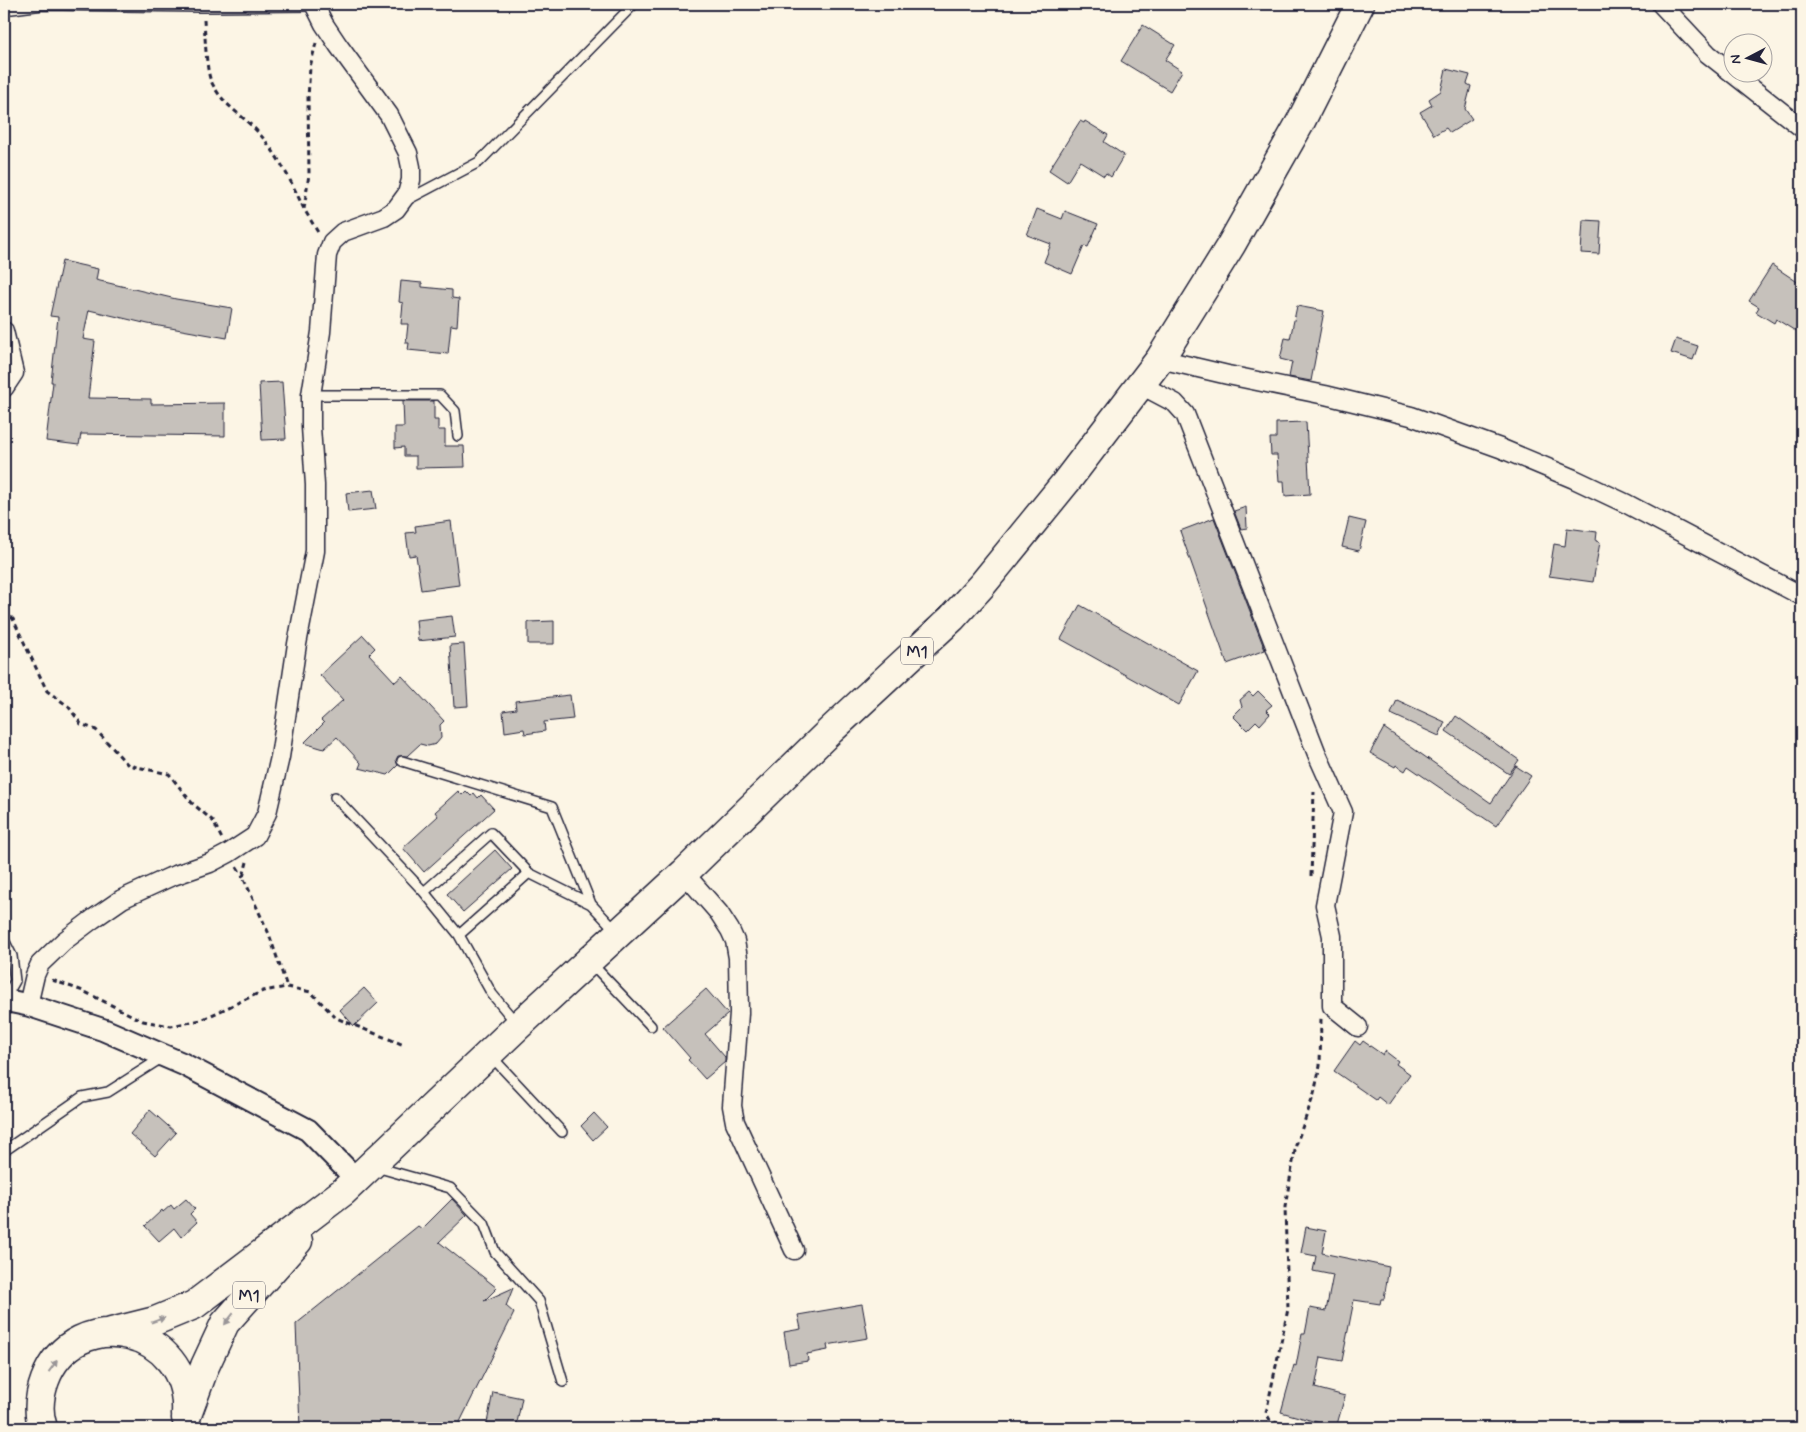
<svg xmlns="http://www.w3.org/2000/svg" width="1806" height="1432" font-family="Mynerve,sans-serif">
	<rect width="100%" height="100%" fill="#fcf5e5"/>
	<filter id="ink" filterUnits="userSpaceOnUse"><feTurbulence type="fractalNoise" baseFrequency=".02" numOctaves="2"/><feDisplacementMap in="SourceGraphic" scale="10" xChannelSelector="R" yChannelSelector="G"/><feConvolveMatrix kernelMatrix="1 2 1 2 8 2 1 2 1" color-interpolation-filters="sRGB"/></filter>
	<g filter="url(#ink)">
		<path fill="#c6c1bb" stroke="#22223b" d="M1143 25 1175 45 1165 60 1182 71 1170 91 1121 61Z
			M1446 69 1470 75 1467 84 1471 86 1465 109 1472 119 1450 133 1446 128 1434 135 1420 112 1432 105 1429 99 1441 91Z
			M1080 121 1084 123 1085 121 1108 135 1104 142 1124 155 1111 177 1106 173 1104 176 1080 161 1067 182 1049 170Z
			M1037 209 1062 219 1065 211 1098 224 1088 247 1084 246 1072 274 1044 262 1051 244 1027 235Z
			M1583 220 1601 221 1599 254 1581 253Z
			M62 261 98 269 96 280 176 299 232 308 227 338 148 324 89 310 83 339 95 341 88 398 151 399V404L225 403V436L81 434 79 445 46 441 53 382H51L58 317 50 316Z
			M1772 265 1802 285V323L1797 332 1776 319 1774 323 1756 312 1759 307 1749 301Z
			M401 281 422 283V287L452 290V298L459 299 457 326 451 325 448 354 408 350 409 343H406L408 324H401L403 303 399 302Z
			M1297 306 1324 311 1311 381 1289 377 1292 362 1280 359 1285 338 1290 339Z
			M1676 339 1698 346 1693 360 1671 353Z
			M282 382 286 439 262 440 259 383Z
			M403 401H434V420H438V430H445V446H464L465 467 416 468V456H404V447L395 448V427H404Z
			M1306 422 1310 494 1285 496 1284 481H1279L1277 455H1271L1270 438H1276V423Z
			M373 490 376 509 348 512 346 493Z
			M1246 507 1247 528 1241 529 1234 511Z
			M1214 518 1265 650 1227 664 1180 531Z
			M1349 518 1366 522 1359 551 1342 547Z
			M451 521 459 585 421 590 416 555 409 556 406 533 416 532 415 526Z
			M1567 528 1597 532 1596 541 1600 542 1593 582 1549 576 1554 544 1565 546Z
			M1080 605 1198 671 1179 705 1061 639Z
			M452 616 455 637 418 641 416 620Z
			M554 621V644H528V622Z
			M363 635 375 648 369 654 395 682 402 676 444 721 440 725 441 738 436 744 428 746 420 744 407 756H398L396 760 398 765 388 775 359 768 361 763 337 737 324 749 304 743 324 723 321 720 343 700 320 675Z
			M464 644 468 706 454 707 450 645Z
			M1258 691 1272 705 1266 710 1270 714 1260 725 1256 721 1247 730 1233 716 1242 707 1240 700 1249 692 1253 696Z
			M570 695 573 719 544 722 545 731 525 734 524 729 505 732 503 711 516 709 515 701Z
			M1397 700 1445 722 1439 736 1391 714Z
			M1456 716 1519 760 1509 774 1446 731Z
			M1384 728 1491 803 1516 766 1531 776 1496 826 1408 766 1405 771 1396 765 1395 767 1370 753Z
			M458 791 462 795 466 791 471 796 474 793 478 798 481 795 494 809 424 872 403 848 438 816 435 812Z
			M495 850 512 869 463 912 447 894Z
			M364 988 378 1003 354 1026 340 1010Z
			M706 989 728 1014 705 1034 725 1057V1062L705 1079 688 1060 690 1058 663 1027Z
			M1355 1041 1360 1045 1363 1041 1383 1055 1385 1051 1398 1061 1396 1064 1410 1074 1388 1105 1378 1097 1376 1100 1334 1071Z
			M150 1110 176 1133 155 1156 130 1134Z
			M594 1113 607 1127 593 1140 581 1126Z
			M186 1199 195 1209 190 1214 197 1222 181 1237 174 1228 159 1241 145 1226 162 1210 163 1212 171 1205 174 1209Z
			M452 1199 467 1215 439 1242 497 1288 484 1301 513 1288 506 1306 514 1313 457 1428H300L296 1324 418 1226 422 1229Z
			M1306 1227 1326 1231 1322 1253 1389 1267 1384 1299H1381L1380 1304 1354 1300 1342 1361 1321 1357 1315 1388 1345 1396 1336 1428H1319L1320 1423 1281 1412 1294 1365 1296 1366 1302 1334H1305L1310 1308 1326 1311 1333 1275 1313 1271 1316 1256 1301 1253Z
			M862 1304 868 1338 827 1345 828 1350 807 1354 808 1361 789 1364 784 1332 801 1329 798 1315Z
			M493 1392 522 1398 516 1428H486Z"/>
		<g fill="none" stroke-linecap="round" stroke-linejoin="round">
			<defs>
				<path id="service" d="M4 10 43 5 202 7 315 6
					M407 200 479 162 634 4
					M311 395H440L455 411 458 436
					M402 761 552 807 591 904
					M335 797 424 892
					M459 935 424 892 491 833 529 873
					M4 940 12 956 15 981 4 1000
					M591 963 651 1026
					M517 1024 492 994 459 935 529 873 591 904 617 932
					M491 1056 562 1132
					M4 1151 82 1097 108 1092 163 1057
					M376 1167 450 1188 484 1223 495 1252 539 1301 563 1382"/>
				<path id="minor" d="M1661 4 1708 54 1802 128
					M4 331 14 373 4 388
					M1160 359 1228 375 1325 395 1411 416 1500 448 1574 479 1627 504 1802 596
					M1141 385 1175 403 1185 414 1317 754 1343 812 1325 905 1332 936V1006L1358 1027
					M684 873 719 913 730 930 735 941 738 958 739 1013 732 1106 735 1122 794 1250
					M28 1005 35 975 40 964 64 941 93 919 122 899 170 877 210 863 229 853 255 836 267 813 280 757 297 644 315 551V485L311 427V395L321 332 327 255 332 242 343 232 384 217 396 209 407 194 411 180V167L408 153 389 115 338 45 324 24 314 4"/>
				<path id="tertiary" d="M4 1000 28 1005 104 1030 183 1064 308 1130 356 1179"/>
				<path id="trunk" d="M111 1332 155 1321 194 1305 343 1192 518 1026 684 873 831 730 952 618 982 585 1066 482 1160 359 1231 245 1300 123 1360 4
					M186 1418 205 1366 225 1323 298 1241
					M43 1428C37 1411 39 1396 45 1380 74 1302 191 1326 186 1414"/>
			</defs>
			<use href="#service" stroke="#22223b" stroke-width="12"/>
			<use href="#minor" stroke="#22223b" stroke-width="21"/>
			<use href="#tertiary" stroke="#22223b" stroke-width="25"/>
			<use href="#trunk" stroke="#22223b" stroke-width="31"/>
			<path stroke="#22223b" stroke-width="3" stroke-dasharray="5 4" stroke-linecap="butt" d="M204 20C205 34 206 70 211 81 222 104 237 111 254 128 276 150 291 181 304 209
				M316 43 310 67 308 98 309 174 304 209 319 234
				M4 611 13 619 47 691 68 706 81 724 96 730 128 765 169 774 192 803 213 821 222 839
				M247 862 243 877 269 934 287 987
				M237 867 243 877
				M1311 876 1314 792
				M52 980 83 991 143 1021 171 1026 201 1020 263 991 287 987 311 992 336 1018 404 1045
				M1287 1428 1270 1420 1266 1413 1288 1309 1285 1207 1296 1145 1314 1094 1320 1066 1321 1018"/>
			<use href="#service" stroke="#fcf5e5" stroke-width="9"/>
			<use href="#minor" stroke="#fcf5e5" stroke-width="18"/>
			<use href="#tertiary" stroke="#fcf5e5" stroke-width="21"/>
			<use href="#trunk" stroke="#fcf5e5" stroke-width="28"/>
		</g>
		<defs><path id="oneway-solid" d="M-6-.8H1V-3.2L6.5 0L1 3.2V.8H-6Z" transform="scale(1.25)"/></defs>
		<g fill="#9a9698">
			<use href="#oneway-solid" transform="translate(229 1319) rotate(128)"/>
			<use href="#oneway-solid" transform="translate(158 1320) rotate(-20)"/>
			<use href="#oneway-solid" transform="translate(53 1366) rotate(-54)"/>
		</g>
	</g>
	<g text-anchor="middle" stroke-width="4" stroke-linejoin="round" paint-order="stroke">
		<g fill="#fcf5e5" stroke="#63616e" stroke-width="1">
			<rect x="901" y="637.5" width="32" height="27" rx="4"/>
			<rect x="233" y="1281.5" width="32" height="27" rx="4"/>
		</g>
		<g font-size="16" font-weight="bold" fill="#22223b">
			<text x="917" y="657">M1</text>
			<text x="249" y="1301">M1</text>
		</g>
	</g>
	<rect width="1806" height="1432" fill="none" stroke="#fcf5e5" stroke-width="20"/>
	<rect x="10" y="10" width="1786" height="1412" fill="none" stroke="#22223b" stroke-width="2" filter="url(#ink)"/>
	<g transform="translate(1748 58) rotate(264)"><circle r="24" fill="#fcf5e5" stroke="#a5a1a1"/>
	<path d="M0-4L9 19L0 12L-9 19Z" fill="#22223b"/>
	<text y="-8" font-size="14" font-weight="bold" text-anchor="middle" fill="#22223b">N</text>
	</g>
</svg>
